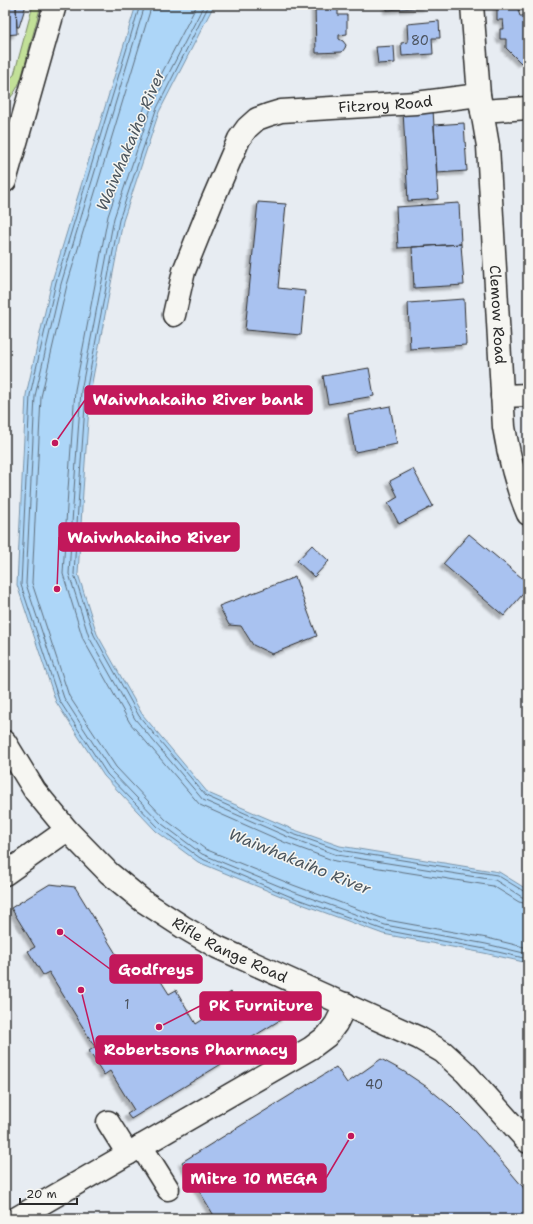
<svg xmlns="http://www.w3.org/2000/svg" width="533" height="1224" font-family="'Shantell Sans',sans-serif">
	<defs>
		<filter id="shadow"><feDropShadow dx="-3.5" dy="3.5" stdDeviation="1" flood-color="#0004"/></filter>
	</defs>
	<rect width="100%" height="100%" fill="#e7ecf2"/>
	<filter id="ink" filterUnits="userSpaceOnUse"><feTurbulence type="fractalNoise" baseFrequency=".025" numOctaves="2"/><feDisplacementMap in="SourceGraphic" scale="8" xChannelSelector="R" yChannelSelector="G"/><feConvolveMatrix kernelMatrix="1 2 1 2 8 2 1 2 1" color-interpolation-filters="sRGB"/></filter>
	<g filter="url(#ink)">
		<path fill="#c2e098" stroke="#768662" d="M33 5H41L21 79C17 89 13 96 5 103V81L9 79 14 75Z"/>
		<path fill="#add6f8" stroke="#7992a6" d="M136 5H214L159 112 123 221 90 393 83 491 78 574 97 634 142 714 208 793 292 829 340 846 499 872 528 890V963L484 953 383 934 288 899 198 862 156 831 104 776 56 702 17 585 26 395 52 281Z"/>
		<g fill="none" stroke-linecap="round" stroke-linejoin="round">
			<path stroke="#5f6f7d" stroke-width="1" d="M140 5 56 282 30 395 21 585 59 700 107 774 159 828 200 858 289 896 384 930 485 949 528 959
				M145 5 61 284 35 396 26 584 64 698 111 771 162 824 202 854 291 891 385 925 486 944 528 954
				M151 5 150 11 67 285 41 397 32 583 69 696 116 767 166 820 205 849 293 885 387 920 487 938 528 948
				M197 5 145 106 108 216 75 390 68 490 63 574 83 639 130 723 200 805 286 843 335 861 493 886 519 902 528 904
				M204 5 151 108 114 218 81 391 74 490 69 574 89 637 135 719 203 800 288 837 337 855 495 880 522 897 528 898
				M209 5 156 110 119 220 86 392 79 491 74 574 94 635 139 716 206 796 290 833 339 850 497 875 525 892 528 893"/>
		</g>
		<path fill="#a9c2f0" stroke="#2b2b2b" filter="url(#shadow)" d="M5 5H16L17 34 5 35Z
			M16 5H26L19 27H17Z
			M315 5H338V15H347V34L339 35V39L343 41 346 45 345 48 342 52 316 53Z
			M387 5H427V7L387 10Z
			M497 5H523V10H518L520 16H527L528 57 521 63 506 48V39H500V29H504L503 20H497Z
			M439 21 440 38H432L433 54 402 56 401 43 408 42 407 24Z
			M394 46 395 63 378 64 376 47Z
			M433 109 438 199 408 201 403 111Z
			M464 123 467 171 437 173 434 125Z
			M258 202 286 204 278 288 305 291 301 335 245 330Z
			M459 203 461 244 398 248 396 207Z
			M461 244 464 285 414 288 412 247Z
			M464 299 466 345 410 349 408 303Z
			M369 368 374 396 328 404 323 376Z
			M390 406 397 444 355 452 348 414Z
			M413 469 433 506 399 524 388 503 398 497 390 481Z
			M469 534 528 583V588L504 616 443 564Z
			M312 545 329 561 314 577 297 561Z
			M295 577 317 636 272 654 253 645 241 626 229 625 219 606Z
			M50 884 75 887 132 980 152 967 169 994 176 990 196 1024 222 1007 218 1001 231 992 236 1000 244 995 285 1017 238 1046 241 1052 131 1119 127 1114 134 1110 110 1071 104 1075 89 1051 95 1047 49 972 43 975 28 951 35 947 11 908Z
			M381 1059 403 1071 427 1087 449 1105 469 1125 501 1161 528 1193V1219H216L182 1162 336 1067 347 1083Z"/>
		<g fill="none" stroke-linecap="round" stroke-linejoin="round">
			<defs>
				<g id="minor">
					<path id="s1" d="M472 5 479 95 482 111 488 146 504 427C509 457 516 486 528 514"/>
					<path d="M482 111 528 108"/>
					<path d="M5 181 55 5"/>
					<path id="s2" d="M174 315 184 271 211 204 239 139 247 128 257 119 268 115 281 111 416 103 479 95"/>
					<path d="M502 396 528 395"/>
					<path id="s3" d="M5 742 35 791 67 830 109 873 143 901 183 927 217 947 419 1038 443 1052 465 1072 528 1142"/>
					<path d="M5 874 67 830"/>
					<path d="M108 1122 128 1154"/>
					<path d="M141 1146 168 1189"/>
					<path d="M15 1219 311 1048 327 1036 336 1024 346 1004"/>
				</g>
			</defs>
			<use href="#minor" stroke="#2b2b2b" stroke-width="25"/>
			<use href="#minor" stroke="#f6f6f2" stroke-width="22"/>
		</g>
	</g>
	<g text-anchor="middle" stroke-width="3" stroke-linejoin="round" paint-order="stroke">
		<g font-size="13" fill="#4a515c">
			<text x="420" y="45">80</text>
			<text x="127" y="1009">1</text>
			<text x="374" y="1089">40</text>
		</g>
		<g font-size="15" fill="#2b2b2b" stroke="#f6f6f2">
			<text dy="5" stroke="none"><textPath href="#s2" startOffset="345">Fitzroy Road</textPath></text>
			<text dy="5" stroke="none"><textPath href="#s1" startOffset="311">Clemow Road</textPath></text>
			<text dy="5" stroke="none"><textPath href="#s3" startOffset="312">Rifle Range Road</textPath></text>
		</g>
		<g font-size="16" font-style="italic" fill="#4c565e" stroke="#f6f6f2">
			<text transform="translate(130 140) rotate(-67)" y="6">Waiwhakaiho River</text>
			<text transform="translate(300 861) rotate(22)" y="6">Waiwhakaiho River</text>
		</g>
	</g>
	<path fill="none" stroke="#c2185b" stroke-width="1.5" d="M55 443L85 400M57 589L59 537M60 932L110 969M159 1027L200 1006M81 990L96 1050M351 1136L326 1178"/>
	<g fill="#c2185b" stroke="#f6f6f2" stroke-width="1.5">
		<circle cx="55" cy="443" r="4"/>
		<circle cx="57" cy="589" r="4"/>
		<circle cx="60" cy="932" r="4"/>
		<circle cx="159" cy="1027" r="4"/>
		<circle cx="81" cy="990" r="4"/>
		<circle cx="351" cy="1136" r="4"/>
	</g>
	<g fill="#c2185b" stroke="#c2185b" stroke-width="1.5">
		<rect x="85" y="386" width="227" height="28" rx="4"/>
		<rect x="59" y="523" width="180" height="28" rx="4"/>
		<rect x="110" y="955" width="92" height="28" rx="4"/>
		<rect x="200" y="992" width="121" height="28" rx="4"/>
		<rect x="96" y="1036" width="200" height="28" rx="4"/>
		<rect x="183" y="1164" width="143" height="28" rx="4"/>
	</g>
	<g font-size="16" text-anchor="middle" font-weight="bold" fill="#fff">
		<text x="198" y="405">Waiwhakaiho River bank</text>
		<text x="149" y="543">Waiwhakaiho River</text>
		<text x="156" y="975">Godfreys</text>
		<text x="261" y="1011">PK Furniture</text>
		<text x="196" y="1055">Robertsons Pharmacy</text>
		<text x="254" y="1184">Mitre 10 MEGA</text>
	</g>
	<rect width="533" height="1224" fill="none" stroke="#f6f6f2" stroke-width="20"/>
	<rect x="10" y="10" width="513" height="1204" fill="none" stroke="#2b2b2b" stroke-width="1.5" filter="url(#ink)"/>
	<path d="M20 1198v6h57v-6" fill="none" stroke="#2b2b2b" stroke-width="2"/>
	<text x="26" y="1198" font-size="12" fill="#2b2b2b" stroke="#f6f6f2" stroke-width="3" paint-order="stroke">20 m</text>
</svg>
